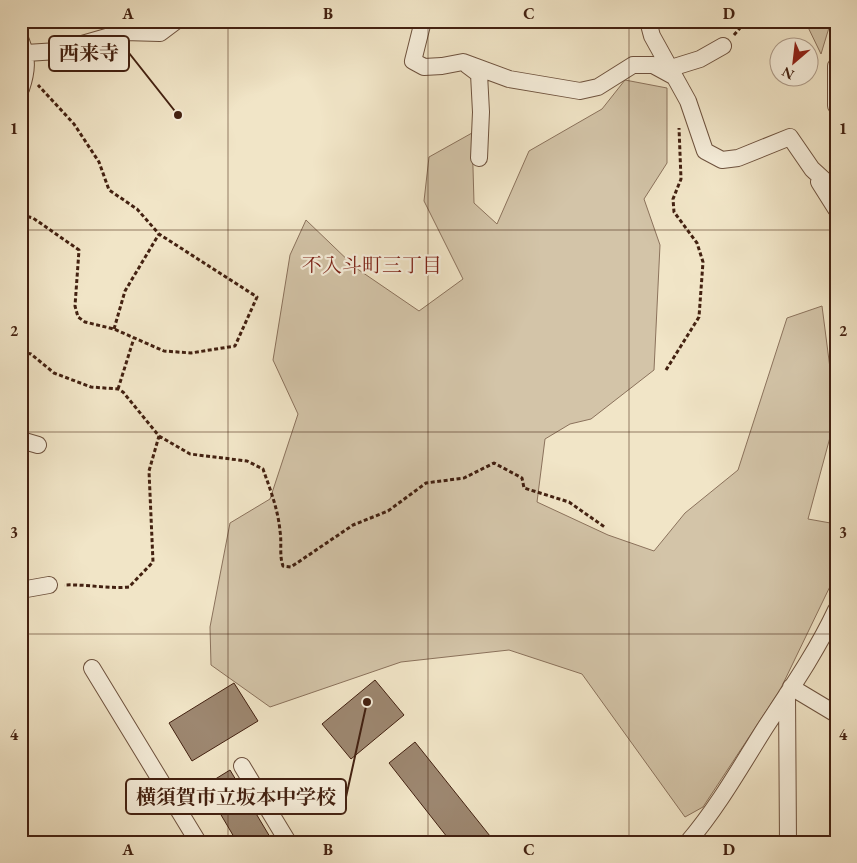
<svg xmlns="http://www.w3.org/2000/svg" width="857" height="863" font-family="'EB Garamond','Noto Serif JP',serif">
	<rect width="100%" height="100%" fill="#f1e5c7"/>
	<filter id="stains"><feTurbulence type="fractalNoise" baseFrequency=".004" numOctaves="4"/><feColorMatrix values="0 0 0 0 .2 0 0 0 0 .09 0 0 0 0 .02 0 0 0 .5 -.17"/></filter>
	<radialGradient id="worn" r=".72"><stop offset=".6" stop-color="#630" stop-opacity="0"/><stop offset="1" stop-color="#630" stop-opacity=".3"/></radialGradient>
	<path fill="#d3c4a8" stroke="#8b725c" d="M805 21H831L821 54Z
		M625 80 667 88V163L644 199 660 245 654 370 591 419 570 424 545 439 537 502 608 535 654 551 685 513 738 470 787 318 822 306 836 415 808 519 836 524V574L780 690 703 807 685 817 582 674 509 650 401 662 270 707 211 665 210 627 230 523 270 499 298 414 273 360 290 255 306 220 356 268 419 311 463 279 424 201 429 157 472 133 474 203 497 224 529 151 602 109Z"/>
	<path fill="#9d8770" stroke="#432111" d="M375 680 404 715 351 759 322 724Z
		M234 683 258 721 192 761 169 723Z
		M415 742 490 836 483 842H451L389 763Z
		M230 770 273 842H237L204 786Z
		M504 836 508 842H497Z"/>
	<g fill="none" stroke-linecap="round" stroke-linejoin="round">
		<defs>
			<path id="minor" d="M423 21 413 61 424 67 442 66 463 62 509 79 580 91 598 87 633 65H653L675 77
				M648 21 652 36 688 101 705 151 722 160 738 158 790 137 812 169 836 191
				M21 41C28 59 27 71 21 89
				M26 53 58 51 124 32 160 33 176 21
				M467 65 479 74 481 112 479 158
				M836 66V106
				M671 68 700 59 723 46
				M819 182 836 209
				M21 440 38 445
				M21 590 49 585
				M92 668 198 842
				M791 687 836 714
				M787 694 788 842
				M242 766 288 842
				M688 842C718 807 741 766 765 728 790 690 817 651 836 610"/>
		</defs>
		<use href="#minor" stroke="#6e523e" stroke-width="18"/>
		<path stroke="#432111" stroke-width="3" stroke-dasharray="4 2.5" stroke-linecap="butt" d="M734 35 746 21
			M21 215 33 218 79 250 75 306 78 317 85 322 114 329 164 351 191 353 235 346 257 297 159 234 137 209 109 190 99 162 74 124 38 85
			M114 329 125 291 159 234
			M21 352 31 354 54 373 91 387 118 389 123 392 159 436 149 471 153 562 129 587C107 589 86 584 64 585
			M666 370 699 317 703 262 697 243 674 212 673 199 681 179 679 128
			M118 389 134 338
			M159 436 190 454 247 461 263 469C270 489 278 509 280 531 282 543 279 555 283 566L291 567 353 525 388 511 426 483 464 478 494 463 522 478 524 488 569 502 606 528"/>
		<use href="#minor" stroke="#f6eedb" stroke-width="16"/>
	</g>
	<path fill="none" stroke="#432111" stroke-width="1" stroke-opacity="0.55" d="M228 21V842M428 21V842M629 21V842M21 230H836M21 432H836M21 634H836"/>
	<g text-anchor="middle" stroke-width="4.5" stroke-linejoin="round" paint-order="stroke">
		<g font-size="20" fill="#7a1f14" stroke="#f6eedb">
			<text x="372" y="272">不入斗町三丁目</text>
		</g>
	</g>
	<path fill="none" stroke="#432111" stroke-width="2" d="M178 115L129 53M367 702L346 797"/>
	<g fill="#432111" stroke="#f6eedb" stroke-width="2">
		<circle cx="178" cy="115" r="5"/>
		<circle cx="367" cy="702" r="5"/>
	</g>
	<g fill="#f6eedb" stroke="#432111" stroke-width="2">
		<rect x="49" y="36" width="80" height="35" rx="5"/>
		<rect x="126" y="779" width="220" height="35" rx="5"/>
	</g>
	<g font-size="20" text-anchor="middle" font-weight="bold" fill="#432111">
		<text x="89" y="60">西来寺</text>
		<text x="236" y="804">横須賀市立坂本中学校</text>
	</g>
	<rect width="857" height="863" fill="none" stroke="#f1e5c7" stroke-width="55"/>
	<g transform="translate(794 62) rotate(208)"><circle r="24" fill="#f6eedb" stroke="#ae9c8a"/>
	<path d="M0-4L9 19L0 12L-9 19Z" fill="#8f2418"/>
	<text y="-8" font-size="14" font-weight="bold" text-anchor="middle" fill="#432111">N</text>
	</g>
	<rect x="28" y="28" width="802" height="808" fill="none" stroke="#432111" stroke-width="2"/>
	<g font-size="16" text-anchor="middle" font-weight="bold" fill="#432111">
		<text x="128" y="19">A</text>
		<text x="328" y="19">B</text>
		<text x="529" y="19">C</text>
		<text x="729" y="19">D</text>
		<text x="14" y="134">1</text>
		<text x="843" y="134">1</text>
		<text x="14" y="336">2</text>
		<text x="843" y="336">2</text>
		<text x="14" y="538">3</text>
		<text x="843" y="538">3</text>
		<text x="14" y="740">4</text>
		<text x="843" y="740">4</text>
		<text x="128" y="855">A</text>
		<text x="328" y="855">B</text>
		<text x="529" y="855">C</text>
		<text x="729" y="855">D</text>
	</g>
	<rect width="100%" height="100%" filter="url(#stains)"/>
	<rect width="100%" height="100%" fill="url(#worn)"/>
</svg>
